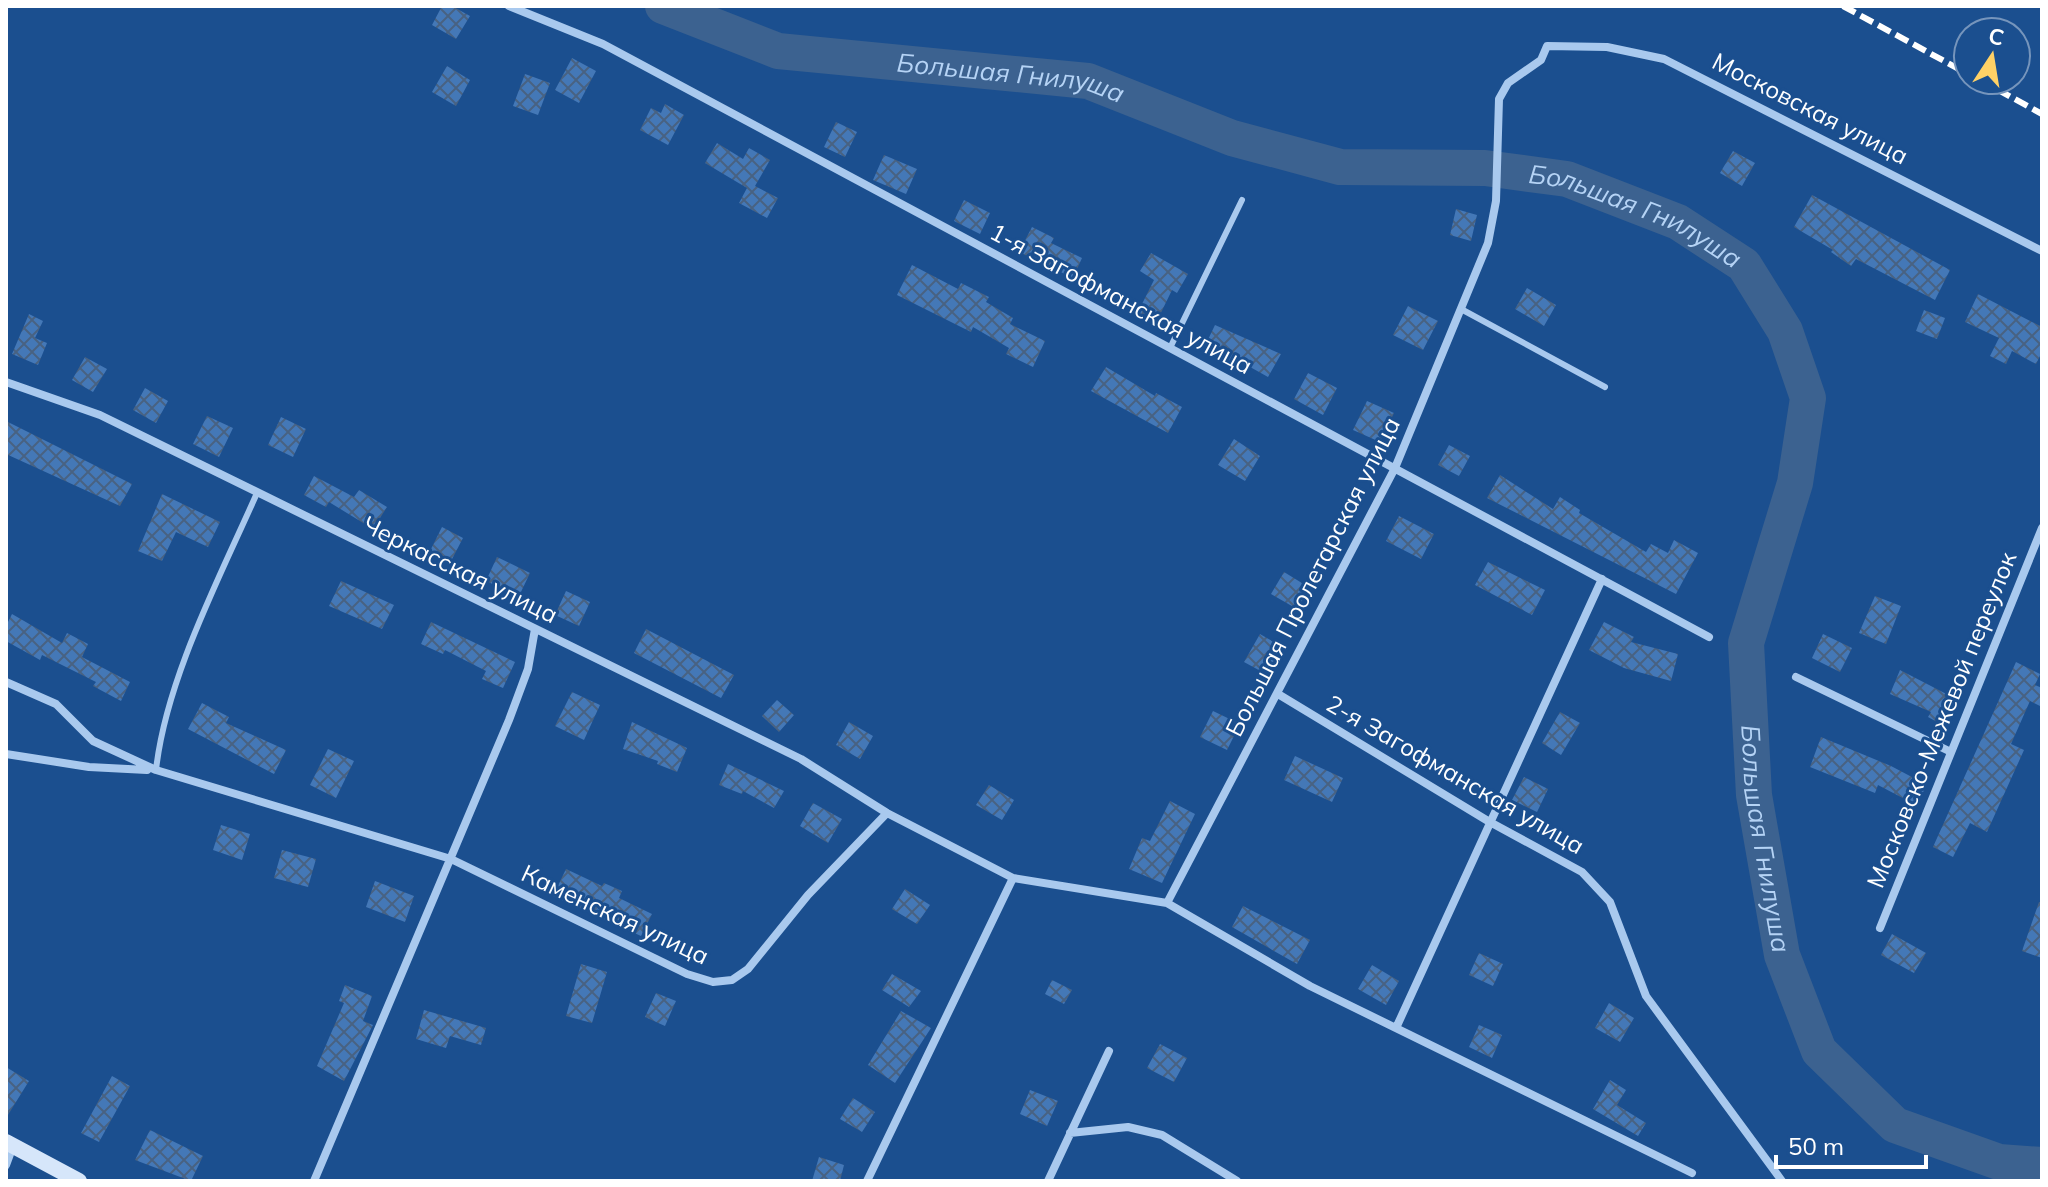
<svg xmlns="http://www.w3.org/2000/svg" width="2048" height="1187" font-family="Mulish,sans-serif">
	<defs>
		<pattern id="building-cross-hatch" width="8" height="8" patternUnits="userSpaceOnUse" patternTransform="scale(2)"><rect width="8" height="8" fill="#4478b7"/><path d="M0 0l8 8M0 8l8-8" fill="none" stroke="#486282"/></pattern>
	</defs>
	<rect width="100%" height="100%" fill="#1b4f8f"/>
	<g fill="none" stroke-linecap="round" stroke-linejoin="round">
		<path stroke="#3c6290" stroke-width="36" id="s1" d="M663 6 778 51 1088 81 1232 138 1340 167 1485 168 1567 179 1678 222 1744 265 1785 331 1808 398 1795 483 1746 643 1754 795 1782 955 1819 1051 1895 1125 1999 1162 2042 1165"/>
	</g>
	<path fill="url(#building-cross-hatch)" d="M442 6H452L470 16 456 39 432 25Z
		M572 58 596 71 579 103 555 90Z
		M447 66 470 80 456 106 432 92Z
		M525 74 550 83 538 115 513 106Z
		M665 104 684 115 668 145 640 130 651 108 661 113Z
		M836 122 857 132 845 157 824 147Z
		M717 143 743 159 749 148 770 160 755 186 778 198 767 218 739 203 747 188 705 163Z
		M1733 151 1755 163 1742 186 1720 173Z
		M884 155 917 169 906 194 873 180Z
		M1812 195 1950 270 1935 300 1856 259 1851 266 1831 252 1833 250 1794 227Z
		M964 200 990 213 980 234 954 221Z
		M1456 209 1477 215 1471 241 1450 235Z
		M1032 227 1054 238 1051 243 1082 258 1073 278 1019 252Z
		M1151 253 1188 274 1177 293 1172 290 1156 323 1137 314 1154 280 1140 271Z
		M912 265 958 289 961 283 989 297 986 302 1013 318 1010 324 1045 341 1033 367 1006 354 1009 348 973 327 971 332 897 295Z
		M1527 288 1556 305 1544 326 1515 309Z
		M1978 294 2042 327V352L2036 364 2012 351 2006 364 1990 356 1999 338 1965 322Z
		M1408 306 1438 321 1423 350 1393 335Z
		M1924 310 1945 318 1937 339 1916 331Z
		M29 314 43 321 35 338 47 343 38 365 12 354Z
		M1215 325 1281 354 1268 377 1234 358 1231 363 1203 350Z
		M85 357 107 369 93 392 72 380Z
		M1106 367 1155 396 1156 393 1182 407 1168 433 1091 391Z
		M1308 373 1337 388 1323 415 1294 399Z
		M145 388 168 401 156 423 133 410Z
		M1367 401 1394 413 1380 442 1353 430Z
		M207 416 233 428 219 457 193 444Z
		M281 417 306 429 293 457 268 445Z
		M6 421 132 484 120 506 6 454Z
		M1234 439 1260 456 1245 481 1218 465Z
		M1449 445 1470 456 1459 476 1438 465Z
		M1500 475 1553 509 1560 497 1580 510 1579 513 1646 552 1651 544 1668 553 1674 540 1698 553 1676 594 1487 498Z
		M314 476 354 497 359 490 387 507 373 529 329 502 326 507 304 495Z
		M162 494 220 522 208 547 176 532 162 561 138 551Z
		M1399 516 1434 534 1421 559 1386 541Z
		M442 527 463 538 450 563 429 553Z
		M497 557 530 573 519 596 486 581Z
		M1488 562 1545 590 1532 615 1475 585Z
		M1284 572 1310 588 1297 609 1271 594Z
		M341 581 394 605 382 629 329 606Z
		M566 591 590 602 579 626 555 615Z
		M1875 596 1901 606 1886 644 1859 633Z
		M12 614 62 643 67 633 88 644 82 657 130 682 121 701 93 686 96 682 42 655 40 660 6 641V626Z
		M431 622 515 662 503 688 482 679 486 671 445 650 443 654 421 644Z
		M1604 622 1634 637 1631 642 1678 654 1671 681 1624 668 1589 650Z
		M646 629 734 675 721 698 634 653Z
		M1260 634 1282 647 1266 674 1244 662Z
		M1823 634 1852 648 1840 672 1812 658Z
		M2016 662 2040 674 2035 685 2042 688V707L2030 701 2011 744 2024 750 1987 832 1970 823 1953 857 1933 847Z
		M1900 670 1960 701 1946 727 1928 717 1931 712 1890 694Z
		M572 692 600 705 584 740 555 726Z
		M777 700 794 715 779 732 762 716Z
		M202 703 229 717 226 723 286 750 274 774 188 729Z
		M1213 711 1240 724 1227 750 1200 737Z
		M1560 712 1580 723 1561 755 1542 743Z
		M632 722 687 748 677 772 657 764 658 761 623 749Z
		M849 722 873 736 860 759 836 745Z
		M1821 737 1891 766 1927 785 1916 805 1878 785 1875 793 1810 767Z
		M328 749 354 761 336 798 310 785Z
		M1295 756 1343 778 1332 802 1284 780Z
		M728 764 784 791 774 808 743 791 742 794 719 785Z
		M1524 777 1548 789 1537 812 1512 800Z
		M989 785 1014 800 1002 820 976 805Z
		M1170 801 1195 814 1162 883 1129 869 1142 838 1150 841Z
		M813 803 842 819 828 843 800 826Z
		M221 825 250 834 242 860 213 850Z
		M282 850 316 859 308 887 274 878Z
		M566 869 602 886 604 883 622 891 619 898 652 914 641 936 553 896Z
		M375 881 414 896 405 922 366 907Z
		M905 889 930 905 917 924 892 909Z
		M2039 902 2042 903V958L2022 951Z
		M1243 906 1310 940 1297 964 1232 927Z
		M1892 934 1926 953 1914 973 1881 955Z
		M1479 953 1503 964 1493 986 1469 975Z
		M581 964 607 972 592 1023 566 1016Z
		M1372 965 1399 981 1386 1005 1358 989Z
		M892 974 921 991 909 1007 882 990Z
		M1052 980 1072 990 1064 1004 1045 994Z
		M345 985 372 996 363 1021 373 1025 344 1081 317 1066 344 1003 339 1001Z
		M656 993 676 1001 665 1026 645 1017Z
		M1609 1003 1634 1018 1620 1042 1595 1028Z
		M424 1010 486 1028 481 1045 450 1036 446 1048 416 1039Z
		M901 1011 931 1028 895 1083 868 1065Z
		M1479 1025 1502 1035 1492 1058 1469 1047Z
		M1160 1044 1187 1058 1174 1082 1147 1068Z
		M6 1067 29 1081 6 1118Z
		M112 1076 130 1086 99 1142 81 1133Z
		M1610 1080 1626 1090 1617 1105 1646 1123 1638 1136 1593 1109Z
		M1030 1090 1058 1101 1047 1126 1020 1114Z
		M853 1098 875 1112 862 1132 840 1119Z
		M150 1130 203 1156 191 1181 135 1160Z
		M819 1157 844 1165 840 1181H812Z"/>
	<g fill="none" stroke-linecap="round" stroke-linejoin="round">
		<path stroke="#a9c9ee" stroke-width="6" d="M1461 309 1605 387
			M1170 348 1242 200
			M156 770C166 679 220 577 257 493"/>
		<path stroke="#a9c9ee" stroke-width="8" d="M509 6 603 44 1709 637
			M6 382 100 415 801 759 887 813 1013 878 1167 903 1310 986 1692 1173
			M1796 677 1951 752
			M6 682 56 704 93 741 156 770 451 859 687 974 713 982 732 980 748 969 808 895 887 813
			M1278 694 1488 821 1582 872 1610 902 1646 996 1782 1181
			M6 754 89 767 147 770
			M1167 903 1395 468 1488 243 1496 201 1499 99 1508 83 1541 60 1547 46 1607 47 1664 59 2042 251
			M1880 928 2042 528
			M1396 1028 1602 579
			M1070 1133 1128 1127 1162 1135 1237 1181
			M6 1165 13 1146
			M314 1181 509 720 528 669 535 629
			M867 1181 1013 878
			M1048 1181 1109 1051"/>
		<path stroke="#d6e6fa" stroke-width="16" d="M6 1142 79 1181"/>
		<path stroke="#fff" stroke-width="6" stroke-dasharray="14 6" stroke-linecap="butt" d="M1843 6 1968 74
			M1980 80 2042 114"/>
	</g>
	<g text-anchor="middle" stroke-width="6" stroke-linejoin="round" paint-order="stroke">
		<g font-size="24" fill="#fff" stroke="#1b4f8f">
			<text transform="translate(1810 109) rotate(27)" y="8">Московская улица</text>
			<text transform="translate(1121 299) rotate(28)" y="8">1-я Загофманская улица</text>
			<text transform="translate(460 570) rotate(26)" y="8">Черкасская улица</text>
			<text transform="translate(1313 577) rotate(-63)" y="8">Большая Пролетарская улица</text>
			<text transform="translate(1942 720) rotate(-68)" y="8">Московско-Межевой переулок</text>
			<text transform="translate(1455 775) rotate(30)" y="8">2-я Загофманская улица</text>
			<text transform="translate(615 915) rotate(25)" y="8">Каменская улица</text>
		</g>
		<g font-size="26" font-style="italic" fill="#b5d3f5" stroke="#1b4f8f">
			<text dy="9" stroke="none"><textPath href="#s1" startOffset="358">Большая Гнилуша</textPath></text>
			<text dy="9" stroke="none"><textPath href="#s1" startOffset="1006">Большая Гнилуша</textPath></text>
			<text dy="9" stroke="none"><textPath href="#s1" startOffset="1726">Большая Гнилуша</textPath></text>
		</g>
	</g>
	<rect width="2048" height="1187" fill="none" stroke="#ffffff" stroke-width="16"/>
	<g transform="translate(1992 56) rotate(12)"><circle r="38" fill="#1b4f8f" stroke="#7695bc" stroke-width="2"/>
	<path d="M0-6L14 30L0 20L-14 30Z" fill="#ffd166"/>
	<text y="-12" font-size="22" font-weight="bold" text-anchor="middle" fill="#ffffff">С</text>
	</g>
	<path d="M1776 1155v12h150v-12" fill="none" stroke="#ffffff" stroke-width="4"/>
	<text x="1788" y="1155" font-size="24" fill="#ffffff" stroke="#1b4f8f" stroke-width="6" paint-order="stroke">50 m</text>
</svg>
